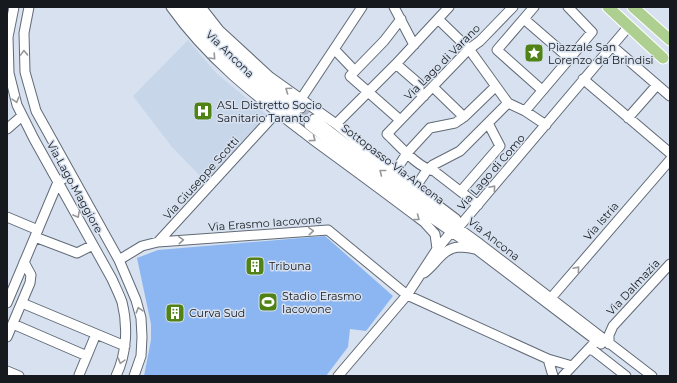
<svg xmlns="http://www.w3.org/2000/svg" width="677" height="383" font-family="Montserrat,sans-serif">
	<rect width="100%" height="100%" fill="#d7e1ef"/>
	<path fill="#c8d6ea" d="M188 40 217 74 267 115 206 182 172 147 133 96Z"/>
	<path fill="#8cb6f1" d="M325 236 393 296 366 331 350 329 348 347 326 376H144L151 340V324L137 258 158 250Z"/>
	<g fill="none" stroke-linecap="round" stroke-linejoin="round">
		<path stroke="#b0b9c5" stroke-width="9" stroke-dasharray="9 4.5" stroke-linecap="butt" d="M301 108 314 119
			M296 115 309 125"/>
		<defs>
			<path id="minor" d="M14 7 8 37 9 73 17 105 34 139 112 279C115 286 119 294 122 302 128 326 127 353 116 376
				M29 7 24 33 25 72 36 111 119 260 136 300 141 318 142 337 141 356 134 376
				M171 7C210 62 260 99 312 139 349 166 387 194 424 222L435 234 437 249
				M179 7 213 46 253 83 296 115
				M190 7 219 41 258 77 301 108
				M201 7 219 30 270 77 336 124 415 188 456 219V221
				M394 7 414 45
				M534 7 497 50 542 90
				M438 19 469 49 508 103 525 111 546 125
				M524 19 569 58
				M612 46 670 96
				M334 49 355 71
				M396 64 419 84V92L424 96
				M583 79 670 153
				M433 87 464 117
				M301 99 362 7
				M525 111 592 32 568 7
				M628 118 657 85
				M314 119 411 194 480 244 652 376
				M400 120 350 76 384 41 401 19
				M336 124 396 64 449 7
				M309 125 409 202 476 249 601 344
				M7 129 22 116
				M395 172 407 153 430 128 455 123 464 117 495 87
				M415 188 427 170 433 165 460 151 508 103
				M461 191 500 146 488 123
				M478 205 434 171C418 168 399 145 387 134L469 49 480 41 513 7
				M7 217 38 230
				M35 237 77 253 93 245
				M158 242 277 112
				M119 260 142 246 158 242 328 230 407 295 548 359 572 366
				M424 273C436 264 443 248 459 247 464 247 470 248 475 249
				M551 298 670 160
				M7 303 58 182 71 174
				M22 303 125 346
				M13 324 87 356
				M7 337 30 283 31 275 24 262
				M609 344V335L613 326 670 264
				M589 349 594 351 626 376
				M548 359 553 376
				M7 371 19 376
				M79 375 96 334
				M338 376 407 295 437 249 448 236 453 233 458 228 629 26
				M563 376 596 341"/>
			<path id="major" d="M608 7 663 58
				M633 7 670 40"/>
		</defs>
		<use href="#minor" stroke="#616a76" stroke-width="11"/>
		<use href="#major" stroke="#fff" stroke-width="13"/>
		<use href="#minor" stroke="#fff" stroke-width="9"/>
		<use href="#major" stroke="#adcf8f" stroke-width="11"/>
	</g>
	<defs><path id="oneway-chevron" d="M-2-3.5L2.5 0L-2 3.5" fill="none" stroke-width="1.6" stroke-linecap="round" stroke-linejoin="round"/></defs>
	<g stroke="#96989a">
		<use href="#oneway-chevron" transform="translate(24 53) rotate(-92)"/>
		<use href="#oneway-chevron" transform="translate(213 57) rotate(47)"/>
		<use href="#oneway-chevron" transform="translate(288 90) rotate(-145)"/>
		<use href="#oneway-chevron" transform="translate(16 100) rotate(74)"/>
		<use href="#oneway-chevron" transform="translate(313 139) rotate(37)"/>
		<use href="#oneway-chevron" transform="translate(382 172) rotate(-142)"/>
		<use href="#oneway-chevron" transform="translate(493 188) rotate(-49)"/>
		<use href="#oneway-chevron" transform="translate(77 215) rotate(61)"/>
		<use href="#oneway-chevron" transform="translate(417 218) rotate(37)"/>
		<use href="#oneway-chevron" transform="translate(311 231) rotate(-4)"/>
		<use href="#oneway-chevron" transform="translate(181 240) rotate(-4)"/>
		<use href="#oneway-chevron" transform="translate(577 269) rotate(-49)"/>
		<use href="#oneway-chevron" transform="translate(139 310) rotate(-106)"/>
		<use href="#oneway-chevron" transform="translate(121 361) rotate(106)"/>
	</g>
	<defs>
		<symbol id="sight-square" viewBox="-11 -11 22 22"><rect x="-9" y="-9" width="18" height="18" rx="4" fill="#508216" stroke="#d7e1ef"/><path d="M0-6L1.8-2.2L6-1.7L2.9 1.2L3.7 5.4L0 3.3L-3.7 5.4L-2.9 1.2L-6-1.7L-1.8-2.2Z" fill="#fff"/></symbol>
		<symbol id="hospital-square" viewBox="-11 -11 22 22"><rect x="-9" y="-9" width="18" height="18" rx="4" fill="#508216" stroke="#d7e1ef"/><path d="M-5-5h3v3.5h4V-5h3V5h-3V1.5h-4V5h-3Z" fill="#fff"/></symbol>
		<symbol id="building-square" viewBox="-11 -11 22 22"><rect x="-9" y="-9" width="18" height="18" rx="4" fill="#508216" stroke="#d7e1ef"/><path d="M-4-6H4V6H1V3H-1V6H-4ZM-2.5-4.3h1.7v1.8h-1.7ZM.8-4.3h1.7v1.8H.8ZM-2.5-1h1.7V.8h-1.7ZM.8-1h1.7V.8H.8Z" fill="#fff"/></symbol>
		<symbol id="stadium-square" viewBox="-11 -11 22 22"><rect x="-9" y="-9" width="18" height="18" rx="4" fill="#508216" stroke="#d7e1ef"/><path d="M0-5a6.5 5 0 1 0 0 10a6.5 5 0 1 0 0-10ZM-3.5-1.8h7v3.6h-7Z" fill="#fff"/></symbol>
	</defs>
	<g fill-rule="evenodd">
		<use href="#sight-square" x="523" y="42" width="22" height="22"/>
		<use href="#hospital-square" x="192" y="100" width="22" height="22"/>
		<use href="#building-square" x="244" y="255" width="22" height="22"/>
		<use href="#stadium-square" x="257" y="291" width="22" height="22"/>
		<use href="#building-square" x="164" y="302" width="22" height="22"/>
	</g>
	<g text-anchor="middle" stroke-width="3" stroke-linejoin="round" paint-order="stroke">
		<g font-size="11" fill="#16191e" stroke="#d7e1ef" text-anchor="start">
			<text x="548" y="51">Piazzale San<tspan x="548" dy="13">Lorenzo da Brindisi</tspan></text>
			<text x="217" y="109">ASL Distretto Socio<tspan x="217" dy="13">Sanitario Taranto</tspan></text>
			<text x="269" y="270">Tribuna</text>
			<text x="282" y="300">Stadio Erasmo<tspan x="282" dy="13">Iacovone</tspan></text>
			<text x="189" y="317">Curva Sud</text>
		</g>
		<g font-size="11" fill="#16191e" stroke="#d7e1ef">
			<text transform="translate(230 54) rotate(44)" y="4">Via Ancona</text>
			<text transform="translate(442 62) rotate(-45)" y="4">Via Lago di Varano</text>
			<text transform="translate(393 164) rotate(37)" y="4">Sottopasso Via Ancona</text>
			<text transform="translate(491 172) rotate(-49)" y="4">Via Lago di Como</text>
			<text transform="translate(201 178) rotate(-48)" y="4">Via Giuseppe Scotti</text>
			<text transform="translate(75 187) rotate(61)" y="4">Via Lago Maggiore</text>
			<text transform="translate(601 221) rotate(-49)" y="4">Via Istria</text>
			<text transform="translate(265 223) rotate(-4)" y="4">Via Erasmo Iacovone</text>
			<text transform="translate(494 239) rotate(38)" y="4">Via Ancona</text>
			<text transform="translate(633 287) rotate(-47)" y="4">Via Dalmazia</text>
		</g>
	</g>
	<rect width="677" height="383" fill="none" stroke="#16191e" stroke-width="16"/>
</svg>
